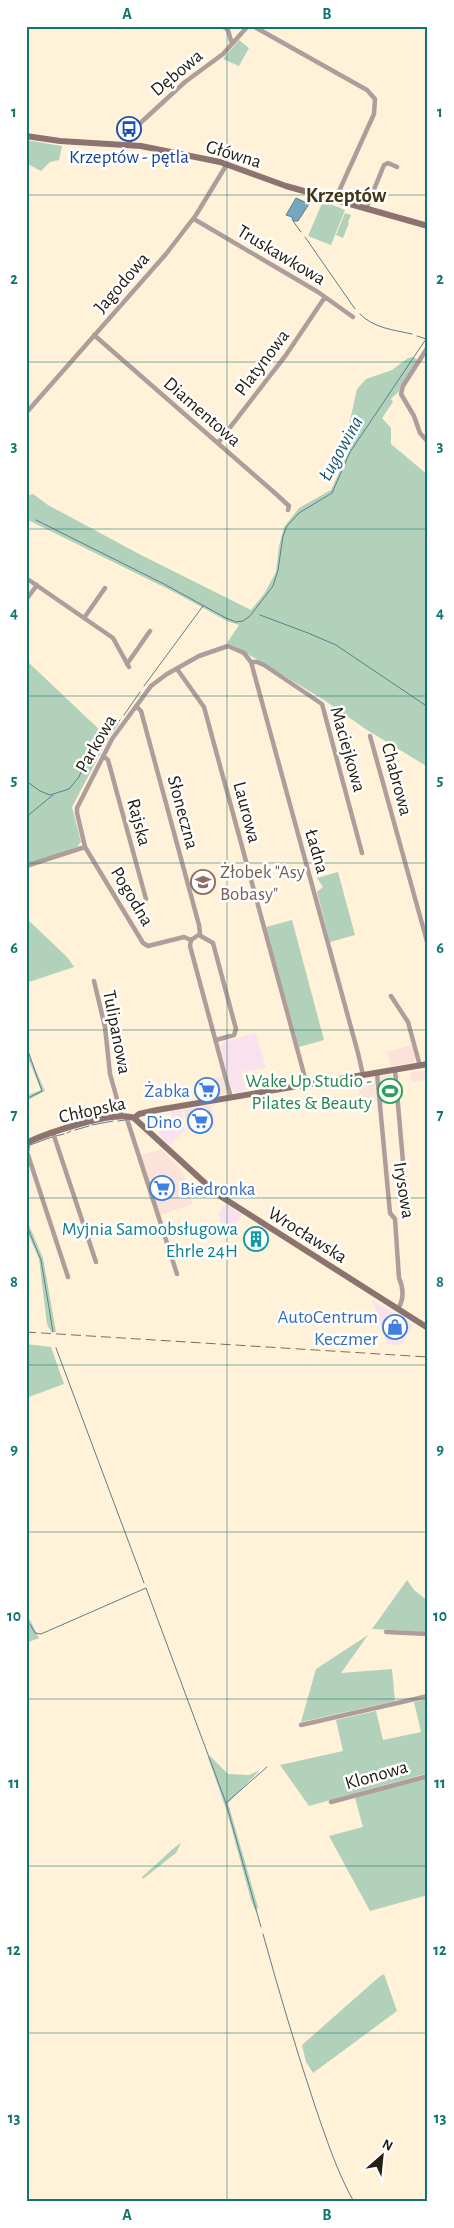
<svg xmlns="http://www.w3.org/2000/svg" width="454" height="2228" font-family="'Alegreya Sans',sans-serif">
	<rect width="100%" height="100%" fill="#fff2d8"/>
	<path fill="#fce3da" d="M412 1045 416 1059 413 1063 391 1066 387 1052Z
		M428 1070V1080L411 1082 410 1073Z
		M391 1075 394 1078 396 1103 382 1104 380 1077Z
		M222 1076 227 1094 204 1098 199 1082Z
		M372 1078 375 1081 377 1101 360 1103 358 1080Z
		M211 1105 215 1126 188 1130 184 1109Z
		M161 1149 182 1171 193 1204 160 1215 140 1155Z
		M255 1226 266 1234 258 1247 248 1241 245 1247 243 1246Z"/>
	<path fill="#f9e2ee" d="M256 1033 266 1068 241 1072 246 1090 236 1092 232 1090 220 1047 223 1042Z
		M182 1110 185 1130 170 1145 158 1133 166 1126 173 1124 171 1111Z
		M225 1204 242 1215 227 1238 218 1214Z
		M372 1300 413 1325 401 1345 387 1344Z"/>
	<path fill="#b1d1ba" d="M239 40 249 48 239 66 223 59Z
		M26 140 62 146 59 160 50 162 41 171 26 163Z
		M323 201 345 210 331 245 308 236Z
		M345 213 351 215 348 222 346 221 349 223 343 238 336 235Z
		M413 357 418 360 400 390 391 399 393 402 382 418 391 428V444L428 475V767L367 730 324 700 236 647 227 643 239 625 227 621 176 593 26 519V496L33 494 48 505 141 555 251 610 264 594 276 572 279 546 284 527 299 508 331 490 350 449 345 443 357 389 366 379 392 370 408 358Z
		M26 660 105 735 115 721 119 724 109 737 72 807 81 842 77 847 26 865Z
		M338 872 355 935 330 942 317 892 323 887 317 878Z
		M26 918 67 957 74 967 26 983Z
		M292 920 324 1040 299 1047 266 927Z
		M26 1040 30 1057 45 1091 26 1101V1096L41 1090 28 1058Z
		M26 1218 43 1258 56 1332H51L47 1324 39 1259 26 1229Z
		M26 1344 51 1347 64 1384 26 1398Z
		M407 1580 414 1590 428 1601V1632L372 1629Z
		M26 1612 39 1638 26 1643Z
		M368 1635 341 1673 392 1669 395 1701 301 1722 316 1669Z
		M428 1699V1773L309 1806 280 1765 343 1751 336 1720 376 1711 383 1740 421 1732 414 1702Z
		M210 1756 228 1774 249 1775 260 1770 228 1803 258 1907 256 1912 251 1900 227 1812 208 1757Z
		M428 1777V1895L370 1911 329 1836 363 1827 355 1798Z
		M181 1843 176 1853 143 1879 142 1877 175 1847Z
		M384 1974 397 2011 313 2073 306 2062 302 2045 379 1977Z"/>
	<path fill="#75a7c1" stroke="#5d7e8d" d="M296 198 309 204 298 221H293L292 217 286 215Z"/>
	<g fill="none" stroke-linecap="round" stroke-linejoin="round">
		<path stroke="#5d7e8d" stroke-width="1" d="M383 26 385 28 387 26
			M293 221 301 232
			M305 237 355 309
			M360 314C373 328 394 330 412 334
			M417 336 426 339
			M36 520 164 584 226 618 236 622 243 621 250 616 273 586 278 570 283 536 287 526 299 513 332 493 350 452 428 336
			M260 615 308 633 336 645 428 707
			M144 686 203 606
			M124 715 140 692
			M26 781 40 791 50 795 69 789 79 777 88 754 120 720
			M26 817 53 795
			M26 1045 42 1091 26 1099
			M118 1121 125 1120
			M92 1125 113 1121
			M75 1130 89 1126
			M67 1133 71 1131
			M56 1136 64 1134
			M30 1145 52 1137
			M26 1224 41 1260 53 1332
			M56 1348 144 1583
			M30 1624 35 1633 41 1634 146 1588 226 1803 267 1767
			M226 1803 261 1927
			M263 1934C279 1992 296 2049 315 2106 326 2138 337 2172 354 2202"/>
		<path stroke="#ae9d9a" stroke-width="4.5" d="M222 26 228 30 232 44
			M253 26 367 90 375 99 374 114 335 200
			M130 144V134L136 127 185 82 223 54 248 26
			M366 209 384 165 388 163 397 167
			M194 219 318 292 353 317
			M94 335 276 494 289 506 288 510
			M428 347 403 386 401 394 414 416 420 433 428 442
			M26 413 166 254 196 215 227 164
			M218 443 286 355 325 297
			M26 578 113 638 129 667
			M26 600 37 585
			M84 618 105 588
			M251 662H257L264 665 322 704 362 853
			M127 664 150 631
			M177 669 204 707 307 1085
			M136 706 141 711 199 925 200 934 191 940 190 946 231 1098
			M370 736 428 945
			M103 756 108 760 146 899
			M26 866 85 847
			M199 935 213 943 236 1029 234 1035 216 1040
			M191 940 184 937 148 946 143 943 85 847 77 813V808L112 739 151 686 167 674 199 656 228 646 244 653 251 662 358 1053 363 1075
			M94 981 105 1027 110 1074 122 1117
			M391 996 408 1022 420 1066
			M395 1070 405 1185
			M377 1073 390 1213 395 1219 399 1278C404 1289 404 1299 398 1309
			M126 1116 177 1274
			M53 1133 96 1262
			M29 1141 27 1152 68 1277
			M386 1632 428 1634
			M301 1725 428 1696
			M331 1802 428 1776"/>
		<path stroke="#8c7370" stroke-width="6" d="M26 136 60 141 141 146 220 162 286 186 428 226
			M134 1118 139 1114 157 1110 428 1064
			M26 1143C47 1133 114 1110 134 1118L217 1194 428 1328"/>
		<path stroke="#78705f" stroke-width="1" stroke-dasharray="10 5" stroke-linecap="butt" d="M26 1332 428 1357"/>
	</g>
	<path fill="none" stroke="#0f766e" stroke-width="1" stroke-opacity="0.55" d="M227 26V2202M26 195H428M26 362H428M26 529H428M26 696H428M26 863H428M26 1030H428M26 1198H428M26 1365H428M26 1532H428M26 1699H428M26 1866H428M26 2033H428"/>
	<defs>
		<symbol id="bus-ring" viewBox="-11 -11 22 22"><circle r="9.5" fill="#fff" stroke="#1a4fb4" stroke-width="1.5"/><path d="M-5-6H5V4H4V6H2V4H-2V6H-4V4H-5ZM-3.5-4V0h7V-4ZM-3.5 1.2v1.5H-2V1.2ZM2 1.2v1.5H3.5V1.2Z" fill="#1a4fb4"/></symbol>
		<symbol id="school-ring" viewBox="-11 -11 22 22"><circle r="9.5" fill="#fff" stroke="#8d6e63" stroke-width="1.5"/><path d="M0-5L7-2L0 1L-7-2ZM-4 1L0 2.5L4 1V4Q0 6-4 4Z" fill="#8d6e63"/></symbol>
		<symbol id="supermarket-ring" viewBox="-11 -11 22 22"><circle r="9.5" fill="#fff" stroke="#3f7fe0" stroke-width="1.5"/><path d="M-6-5.5h2.5l.6 2H6L4.5 2H-2.5L-4.4-4H-6ZM-1.5 3.2a1.3 1.3 0 1 0 .1 0ZM3 3.2a1.3 1.3 0 1 0 .1 0Z" fill="#3f7fe0"/></symbol>
		<symbol id="stadium-ring" viewBox="-11 -11 22 22"><circle r="9.5" fill="#fff" stroke="#2e9e5b" stroke-width="1.5"/><path d="M0-5a6.5 5 0 1 0 0 10a6.5 5 0 1 0 0-10ZM-3.5-1.8h7v3.6h-7Z" fill="#2e9e5b"/></symbol>
		<symbol id="building-ring" viewBox="-11 -11 22 22"><circle r="9.5" fill="#fff" stroke="#0f9aa8" stroke-width="1.5"/><path d="M-4-6H4V6H1V3H-1V6H-4ZM-2.5-4.3h1.7v1.8h-1.7ZM.8-4.3h1.7v1.8H.8ZM-2.5-1h1.7V.8h-1.7ZM.8-1h1.7V.8H.8Z" fill="#0f9aa8"/></symbol>
		<symbol id="shop-ring" viewBox="-11 -11 22 22"><circle r="9.5" fill="#fff" stroke="#3f7fe0" stroke-width="1.5"/><path d="M-5-2.5h2.3a2.7 3.5 0 0 1 5.4 0H5L5.5 6h-11ZM-1.5-2.5h3a1.5 2.3 0 0 0-3 0Z" fill="#3f7fe0"/></symbol>
	</defs>
	<g fill-rule="evenodd">
		<use href="#bus-ring" x="115" y="115" width="28" height="28"/>
		<use href="#school-ring" x="189" y="868" width="28" height="28"/>
		<use href="#supermarket-ring" x="193" y="1076" width="28" height="28"/>
		<use href="#stadium-ring" x="376" y="1077" width="28" height="28"/>
		<use href="#supermarket-ring" x="186" y="1107" width="28" height="28"/>
		<use href="#supermarket-ring" x="148" y="1174" width="28" height="28"/>
		<use href="#building-ring" x="242" y="1225" width="28" height="28"/>
		<use href="#shop-ring" x="381" y="1313" width="28" height="28"/>
	</g>
	<g text-anchor="middle" stroke-width="5" stroke-linejoin="round" paint-order="stroke">
		<g font-size="19" fill="#252014" stroke="#fff">
			<text transform="translate(176 72) rotate(-40)" y="7">Dębowa</text>
			<text transform="translate(234 153) rotate(17)" y="7">Główna</text>
			<text transform="translate(282 254) rotate(31)" y="7">Truskawkowa</text>
			<text transform="translate(121 282) rotate(-49)" y="7">Jagodowa</text>
			<text transform="translate(261 362) rotate(-53)" y="7">Platynowa</text>
			<text transform="translate(203 411) rotate(41)" y="7">Diamentowa</text>
			<text transform="translate(95 743) rotate(-60)" y="7">Parkowa</text>
			<text transform="translate(349 749) rotate(74)" y="7">Maciejkowa</text>
			<text transform="translate(398 779) rotate(75)" y="7">Chabrowa</text>
			<text transform="translate(184 812) rotate(75)" y="7">Słoneczna</text>
			<text transform="translate(248 812) rotate(75)" y="7">Laurowa</text>
			<text transform="translate(140 822) rotate(75)" y="7">Rajska</text>
			<text transform="translate(318 851) rotate(74)" y="7">Ładna</text>
			<text transform="translate(133 896) rotate(59)" y="7">Pogodna</text>
			<text transform="translate(118 1032) rotate(79)" y="7">Tulipanowa</text>
			<text transform="translate(92 1109) rotate(-12)" y="7">Chłopska</text>
			<text transform="translate(405 1190) rotate(81)" y="7">Irysowa</text>
			<text transform="translate(308 1234) rotate(32)" y="7">Wrocławska</text>
			<text transform="translate(376 1774) rotate(-16)" y="7">Klonowa</text>
		</g>
		<g font-size="19" fill="#164399" stroke="#fff">
			<text x="129" y="163">Krzeptów - pętla</text>
		</g>
		<g font-size="19" fill="#785e54" stroke="#fff" text-anchor="start">
			<text x="220" y="878">Żłobek "Asy<tspan x="220" dy="22">Bobasy"</tspan></text>
		</g>
		<g font-size="19" fill="#27864d" stroke="#fff" text-anchor="end">
			<text x="372" y="1087">Wake Up Studio -<tspan x="372" dy="22">Pilates &amp; Beauty</tspan></text>
		</g>
		<g font-size="19" fill="#366cbe" stroke="#fff" text-anchor="end">
			<text x="190" y="1097">Żabka</text>
			<text x="182" y="1128">Dino</text>
			<text x="180" y="1195" text-anchor="start">Biedronka</text>
			<text x="378" y="1323">AutoCentrum<tspan x="378" dy="22">Keczmer</tspan></text>
		</g>
		<g font-size="19" fill="#0d838f" stroke="#fff" text-anchor="end">
			<text x="238" y="1235">Myjnia Samoobsługowa<tspan x="238" dy="22">Ehrle 24H</tspan></text>
		</g>
		<g font-size="20" font-style="italic" fill="#1c5b76" stroke="#fff">
			<text transform="translate(340 448) rotate(-61)" y="7">Ługowina</text>
		</g>
		<g font-size="21" font-weight="bold" fill="#423519" stroke="#fff">
			<text x="346" y="202">Krzeptów</text>
		</g>
	</g>
	<rect width="454" height="2228" fill="none" stroke="#ffffff" stroke-width="55"/>
	<g transform="translate(382 2156) rotate(27)" stroke="#ffffff" stroke-width="4" paint-order="stroke">
	<path d="M0-4L9 19L0 12L-9 19Z" fill="#252014"/>
	<text y="-8" font-size="14" font-weight="bold" text-anchor="middle" fill="#252014">N</text>
	</g>
	<rect x="28" y="28" width="398" height="2172" fill="none" stroke="#0f766e" stroke-width="2"/>
	<g font-size="16" text-anchor="middle" font-weight="bold" fill="#0f766e">
		<text x="127" y="19">A</text>
		<text x="327" y="19">B</text>
		<text x="14" y="117">1</text>
		<text x="440" y="117">1</text>
		<text x="14" y="284">2</text>
		<text x="440" y="284">2</text>
		<text x="14" y="451">3</text>
		<text x="440" y="451">3</text>
		<text x="14" y="618">4</text>
		<text x="440" y="618">4</text>
		<text x="14" y="785">5</text>
		<text x="440" y="785">5</text>
		<text x="14" y="953">6</text>
		<text x="440" y="953">6</text>
		<text x="14" y="1120">7</text>
		<text x="440" y="1120">7</text>
		<text x="14" y="1287">8</text>
		<text x="440" y="1287">8</text>
		<text x="14" y="1454">9</text>
		<text x="440" y="1454">9</text>
		<text x="14" y="1621">10</text>
		<text x="440" y="1621">10</text>
		<text x="14" y="1788">11</text>
		<text x="440" y="1788">11</text>
		<text x="14" y="1955">12</text>
		<text x="440" y="1955">12</text>
		<text x="14" y="2123">13</text>
		<text x="440" y="2123">13</text>
		<text x="127" y="2220">A</text>
		<text x="327" y="2220">B</text>
	</g>
</svg>
